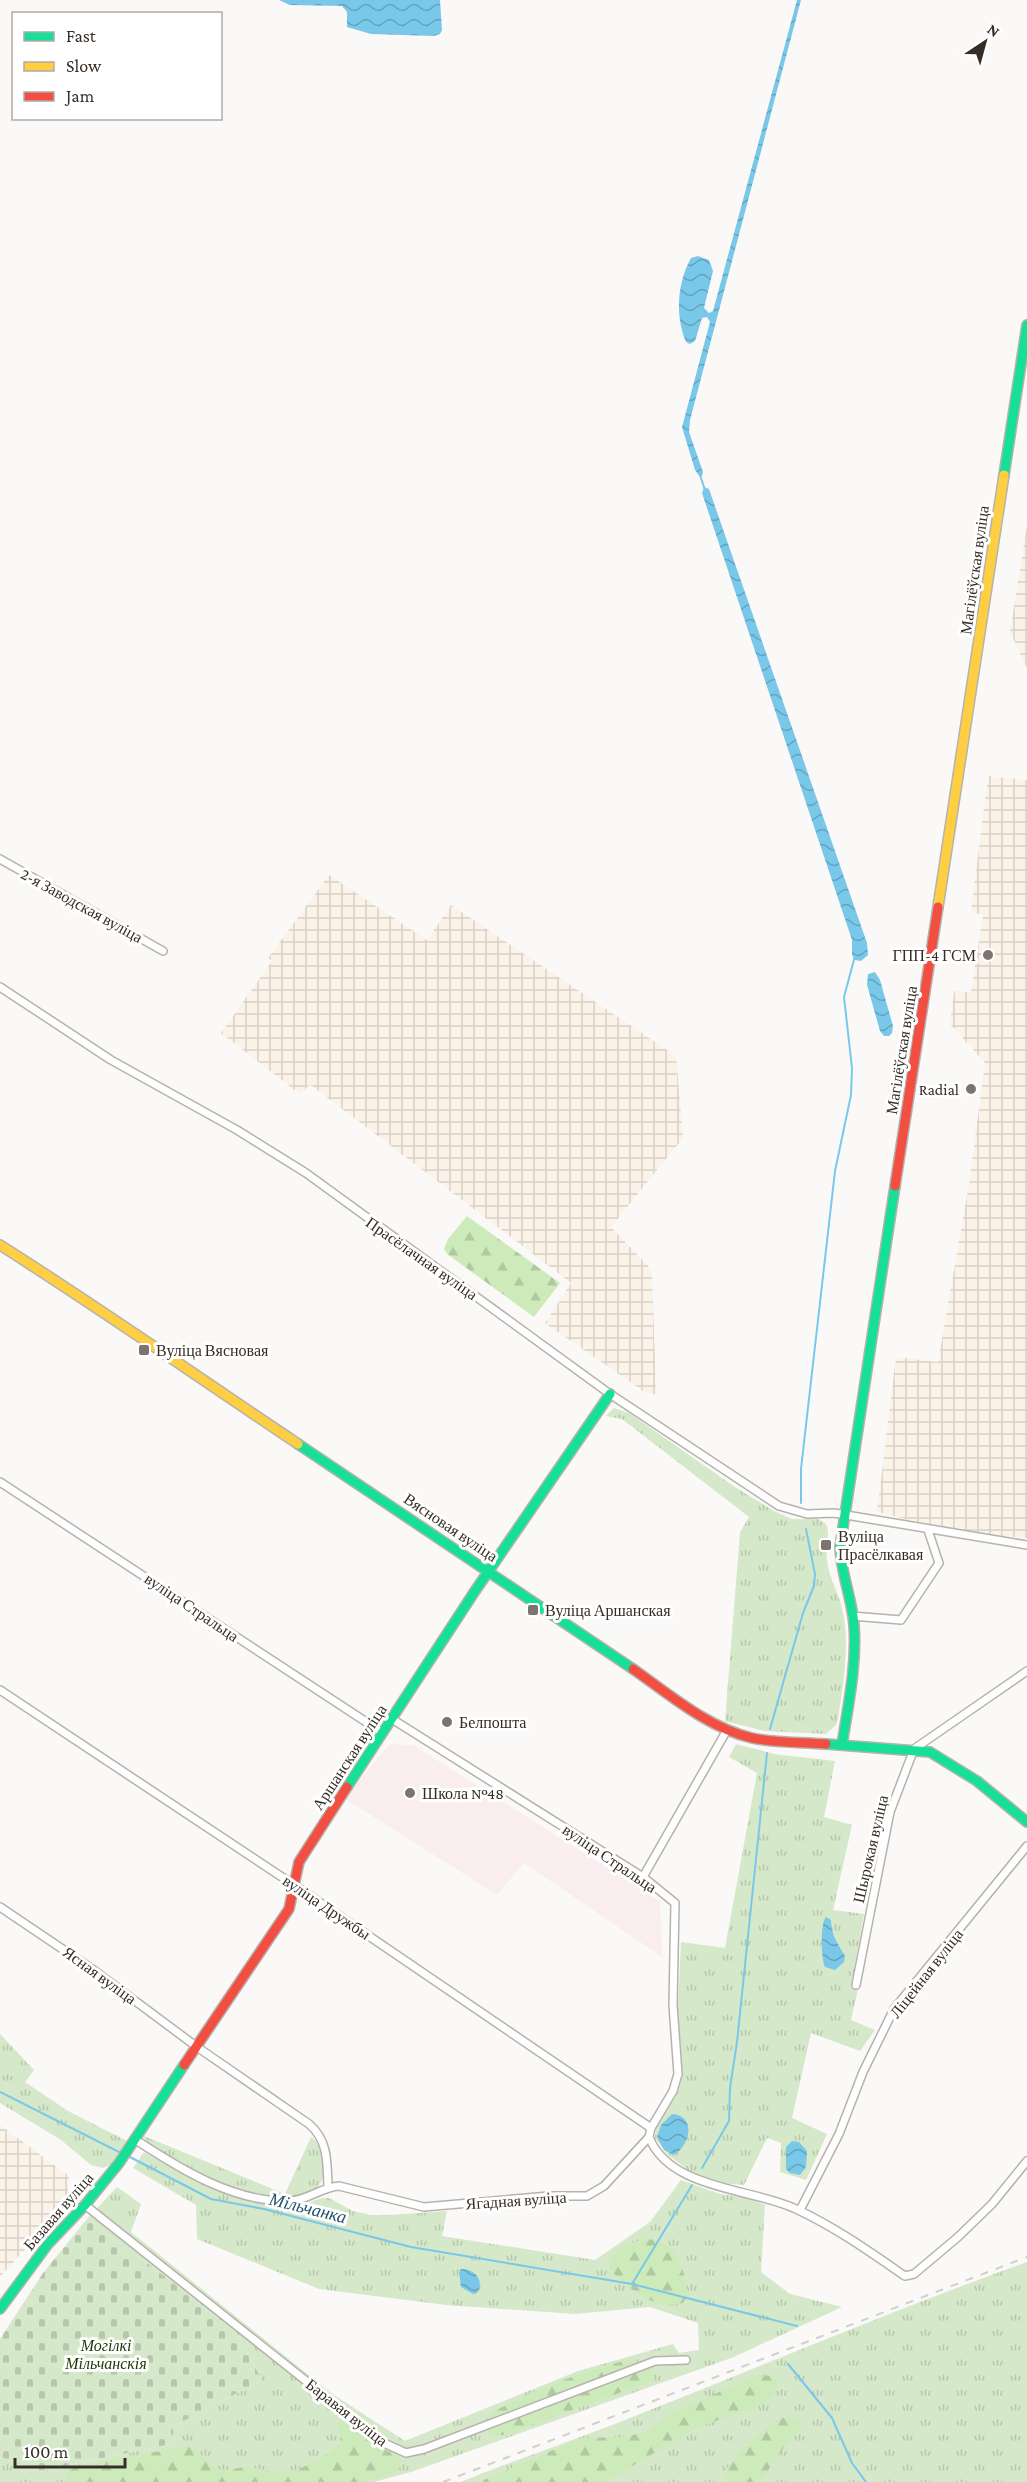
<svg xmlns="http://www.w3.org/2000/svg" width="1027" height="2482" font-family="'Crimson Pro',serif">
	<defs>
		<pattern id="industrial-grid" width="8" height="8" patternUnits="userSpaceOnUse" patternTransform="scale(1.5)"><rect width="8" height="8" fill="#fcf3e8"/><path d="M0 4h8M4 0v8" fill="none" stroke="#d9d1c7"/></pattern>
		<pattern id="grass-tufts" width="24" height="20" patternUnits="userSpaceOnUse" patternTransform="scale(1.5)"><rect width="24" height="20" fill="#d5e8c9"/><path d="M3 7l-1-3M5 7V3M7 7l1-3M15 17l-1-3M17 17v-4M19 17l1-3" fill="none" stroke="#b7c7ac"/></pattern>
		<pattern id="forest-firs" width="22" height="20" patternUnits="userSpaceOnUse" patternTransform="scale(1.5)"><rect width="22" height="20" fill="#cdeabb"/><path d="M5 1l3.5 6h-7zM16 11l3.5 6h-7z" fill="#b1c9a1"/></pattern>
		<pattern id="cemetery-stones" width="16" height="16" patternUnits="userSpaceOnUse" patternTransform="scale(1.5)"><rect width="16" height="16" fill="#d5e8c9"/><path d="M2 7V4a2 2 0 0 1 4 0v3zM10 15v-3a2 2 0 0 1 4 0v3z" fill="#b7c7ac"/></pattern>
		<pattern id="water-waves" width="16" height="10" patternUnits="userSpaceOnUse" patternTransform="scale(1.5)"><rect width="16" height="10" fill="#79c8ea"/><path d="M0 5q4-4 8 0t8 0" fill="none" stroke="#64a3bd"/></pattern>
	</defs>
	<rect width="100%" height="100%" fill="#fbf9f7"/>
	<path fill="url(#industrial-grid)" d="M1027 525V668L1010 632Z
		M988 776 1027 780V1538L961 1533 877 1512 896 1357 938 1362 969 1184 985 1063 950 1024 954 991 971 992 983 915 971 912Z
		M329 875 427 940 451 905 676 1056 683 1138 611 1227 652 1270 656 1395 643 1391 545 1323 571 1283 312 1086 309 1085 301 1095 221 1033 272 961 268 958Z
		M0 2125 69 2176 67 2202 0 2277Z"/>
	<path fill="#f9edef" d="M390 1744 413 1745 660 1901 662 1957 524 1863 497 1895 344 1798Z"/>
	<path fill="url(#grass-tufts)" d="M614 1408 629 1413 735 1487 774 1511 792 1519H818L826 1524C831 1535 825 1548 827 1560 829 1579 840 1595 843 1613 850 1646 843 1686 838 1719L836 1725 826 1734 764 1731 725 1721 740 1532 749 1517 622 1419 606 1416Z
		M736 1744 774 1754 835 1761 824 1817 852 1825 833 1910 864 1914 851 1986 858 1989 851 2020 875 2030 860 2051 811 2033 792 2118 827 2134 806 2180 780 2172 781 2143 767 2138 744 2185 716 2183 695 2175 668 2155 655 2138 656 2128 677 2095 683 2076 678 2009 681 1942 725 1948 757 1773 729 1757Z
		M0 2034 34 2070 25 2082 68 2111 127 2141 111 2164 103 2168 91 2165 61 2140 0 2103Z
		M144 2136 285 2194 311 2137C322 2146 325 2156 324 2170 322 2217 238 2190 213 2179 189 2169 167 2154 145 2141Z
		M144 2152C194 2181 233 2205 293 2206 306 2206 316 2197 329 2198L353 2211 371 2215H390L447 2211 442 2236 595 2260 650 2222 681 2180 720 2194 747 2198 765 2205 761 2272 790 2294 842 2307 734 2357 411 2472 374 2482H0V2457L39 2471 176 2443 172 2427 262 2380 237 2334 167 2278 87 2219 117 2187 141 2204 131 2232 331 2393 405 2441 578 2371 673 2344 679 2353 699 2350 698 2323 650 2307 575 2314 446 2305 319 2289 197 2239 196 2205 133 2168Z
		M1027 2262V2482H461C522 2457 584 2437 645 2412 772 2362 898 2308 1027 2262Z"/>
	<path fill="url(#forest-firs)" d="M467 1216 560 1283 534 1317 447 1254 444 1249 448 1239Z
		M647 2239C677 2240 685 2270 688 2295L683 2303C653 2311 630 2289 610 2270L609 2261C616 2248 633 2241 647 2239Z
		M630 2360C640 2362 650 2363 655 2374L652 2381 504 2435H492L485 2428 487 2417C505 2400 604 2363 630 2360Z
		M759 2375 773 2376 778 2383 774 2395 760 2405 694 2429 606 2482H479L581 2438 621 2437 645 2433 675 2411Z
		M788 2416 800 2422V2429L785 2446 762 2479 758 2482H728L724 2475C728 2458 772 2420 788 2416Z
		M344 2418C357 2422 365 2437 377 2445 385 2451 394 2453 401 2461L399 2470 386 2476 361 2482H68L66 2478 68 2471 78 2466 187 2446C202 2449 204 2462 217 2468 225 2472 236 2468 245 2467 257 2467 270 2472 282 2472 304 2471 324 2457 340 2443L341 2434 337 2425 340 2419Z"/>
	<path fill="url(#cemetery-stones)" d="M87 2219 167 2278 237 2334 262 2380 172 2427 176 2443 39 2471 0 2457V2339L43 2273Z"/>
	<path fill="url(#water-waves)" d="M279 0H440L442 30 440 34 434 36 371 34 347 27V12L342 6 290 5Z
		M797 0H801L690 420 689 432 703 472 702 476 700 477 695 470 682 427 710 322 707 317 702 318 695 341 690 344 686 342C675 316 677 283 691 258L698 256 709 260 713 271 704 308 709 313 713 311Z
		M704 487 709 489 867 943 868 955 861 961 855 960 852 955V940L702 493Z
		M875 972 880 980 893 1026 892 1033 889 1036H884L880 1031 867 985 868 974Z
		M826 1917 831 1920C831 1936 838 1943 845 1956L844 1962 835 1970 825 1967C821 1958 820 1923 826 1917Z
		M672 2114C697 2116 690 2145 674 2155L664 2150 657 2137 661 2125Z
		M792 2141 799 2142 807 2151 806 2167 800 2175 790 2173 786 2169V2147Z
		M461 2269C475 2269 485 2280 477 2293L473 2294 461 2287 459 2272Z"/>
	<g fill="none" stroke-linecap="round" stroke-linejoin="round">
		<path stroke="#79c8ea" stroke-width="2" d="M700 475 705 490
			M801 1503V1469L835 1171 851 1095 852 1068 844 997 855 956
			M770 1729 803 1613 814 1586 815 1574 806 1529
			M0 2092 123 2154
			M128 2156 211 2199 264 2209 411 2247 632 2284 797 2326
			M702 2168 729 2121 730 2088 737 2042 767 1753
			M632 2284 692 2185
			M788 2364 832 2418 852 2463 866 2482"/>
		<defs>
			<path id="street" d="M0 859 163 951
				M0 987 111 1060 237 1130 306 1173 610 1394 779 1506 807 1514 834 1513 1027 1545
				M0 1482 383 1733
				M852 1616 901 1620 939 1563 928 1530
				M0 1690 294 1885 651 2128
				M643 1877 727 1730
				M0 1907 95 1971 197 2047 309 2124C329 2141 327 2164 328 2188
				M856 1985 890 1812 914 1749 1027 1671
				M649 2137C670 2190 752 2188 796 2209 835 2227 870 2252 905 2276L914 2274 958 2237 992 2204 1027 2161
				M136 2140C180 2169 235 2203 290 2201 308 2200 322 2187 339 2186L424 2207 549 2196H587L604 2186 649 2137 651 2128 673 2091 678 2074 673 2005 675 1903 643 1877 392 1719
				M85 2205 384 2443 406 2453 424 2449 655 2361 686 2360
				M800 2210 839 2134 863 2072 894 2009 1027 1846"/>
			<path id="fast" d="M1004 475 1027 325
				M298 1444 633 1669
				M826 1744 930 1752 977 1781 1027 1822
				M842 1745C848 1706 857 1665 854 1625 852 1598 841 1574 840 1547L895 1186
				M347 1787 475 1591 610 1394
				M0 2309 48 2244 85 2205 119 2163 184 2065"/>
			<path id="slow" d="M938 907 1004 475
				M0 1245C101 1309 198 1377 298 1444"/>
			<path id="jam" d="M895 1186 938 907
				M633 1669C669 1694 708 1728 752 1738 775 1743 802 1742 826 1744
				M184 2065 289 1909 299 1862 347 1787"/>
		</defs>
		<use href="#street" stroke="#b6b2ad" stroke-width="10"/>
		<use href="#fast" stroke="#b6b2ad" stroke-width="12"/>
		<use href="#slow" stroke="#b6b2ad" stroke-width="12"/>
		<use href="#jam" stroke="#b6b2ad" stroke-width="12"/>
		<use href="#street" stroke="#fefefe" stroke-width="7"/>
		<use href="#fast" stroke="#16e098" stroke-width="9"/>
		<use href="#slow" stroke="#ffcf43" stroke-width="9"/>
		<use href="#jam" stroke="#f24e42" stroke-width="9"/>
		<path stroke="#d0cfce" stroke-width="2" stroke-dasharray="8 8" stroke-linecap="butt" d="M443 2482 1027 2257"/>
	</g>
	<g fill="#7b756f" stroke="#fff" stroke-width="2">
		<circle cx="988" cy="955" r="6"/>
		<circle cx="971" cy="1089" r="6"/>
		<rect x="138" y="1344" width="12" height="12" rx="3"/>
		<rect x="820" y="1539" width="12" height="12" rx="3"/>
		<rect x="527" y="1604" width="12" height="12" rx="3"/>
		<circle cx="447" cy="1722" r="6"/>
		<circle cx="410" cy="1793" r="6"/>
	</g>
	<g text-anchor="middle" stroke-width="6" stroke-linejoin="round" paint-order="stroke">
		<g font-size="16" fill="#362e26" stroke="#fff">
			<text transform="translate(974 570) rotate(-82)" y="6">Магілёўская вуліца</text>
			<text transform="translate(82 905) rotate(29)" y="6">2-я Заводская вуліца</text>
			<text transform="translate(901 1050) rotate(-81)" y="6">Магілёўская вуліца</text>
			<text transform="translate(422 1258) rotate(35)" y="6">Прасёлачная вуліца</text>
			<text transform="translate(451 1527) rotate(34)" y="6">Вясновая вуліца</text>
			<text transform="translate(192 1607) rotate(34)" y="6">вуліца Стральца</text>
			<text transform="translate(349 1757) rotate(-57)" y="6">Аршанская вуліца</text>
			<text transform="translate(870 1849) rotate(-77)" y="6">Шырокая вуліца</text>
			<text transform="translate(610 1858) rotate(34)" y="6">вуліца Стральца</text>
			<text transform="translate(327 1907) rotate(34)" y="6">вуліца Дружбы</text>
			<text transform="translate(926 1973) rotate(-52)" y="6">Ліцейная вуліца</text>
			<text transform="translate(100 1975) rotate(36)" y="6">Ясная вуліца</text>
			<text transform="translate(516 2200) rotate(-4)" y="6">Ягадная вуліца</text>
			<text transform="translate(58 2211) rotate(-49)" y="6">Базавая вуліца</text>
			<text transform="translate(347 2412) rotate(38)" y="6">Баравая вуліца</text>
		</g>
		<g font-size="16" fill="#362e26" stroke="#fff" text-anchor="start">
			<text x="976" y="961" text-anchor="end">ГПП-4 ГСМ</text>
			<text x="959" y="1095" text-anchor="end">Radial</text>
			<text x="156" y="1356">Вуліца Вясновая</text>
			<text x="838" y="1542">Вуліца<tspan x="838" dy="18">Прасёлкавая</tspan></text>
			<text x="545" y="1616">Вуліца Аршанская</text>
			<text x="459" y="1728">Белпошта</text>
			<text x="422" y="1799">Школа №48</text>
		</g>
		<g font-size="16" font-style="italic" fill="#183900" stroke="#fff">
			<text x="106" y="2351">Могілкі<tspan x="106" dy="18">Мільчанскія</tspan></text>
		</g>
		<g font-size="18" font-style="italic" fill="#245268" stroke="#fff">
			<text transform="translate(308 2208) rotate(14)" y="6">Мільчанка</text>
		</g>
	</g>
	<rect x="12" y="12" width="210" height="108" fill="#ffffff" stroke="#afaba8" stroke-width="1.5"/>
	<rect x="24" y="32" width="30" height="9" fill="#16e098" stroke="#afaba8" stroke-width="1.5"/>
	<text x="66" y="42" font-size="18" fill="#362e26">Fast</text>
	<rect x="24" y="62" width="30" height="9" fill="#ffcf43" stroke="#afaba8" stroke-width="1.5"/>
	<text x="66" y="72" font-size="18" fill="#362e26">Slow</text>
	<rect x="24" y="92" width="30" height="9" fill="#f24e42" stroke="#afaba8" stroke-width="1.5"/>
	<text x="66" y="102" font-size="18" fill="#362e26">Jam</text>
	<g transform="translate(985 42) rotate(36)" stroke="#ffffff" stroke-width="4.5" paint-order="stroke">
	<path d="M0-4.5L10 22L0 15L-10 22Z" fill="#362e26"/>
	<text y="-9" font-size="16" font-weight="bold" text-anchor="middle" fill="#362e26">N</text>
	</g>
	<path d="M15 2458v9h110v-9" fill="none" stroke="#362e26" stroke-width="3"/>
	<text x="24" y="2458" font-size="18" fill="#362e26" stroke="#ffffff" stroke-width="4.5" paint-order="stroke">100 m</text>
</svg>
